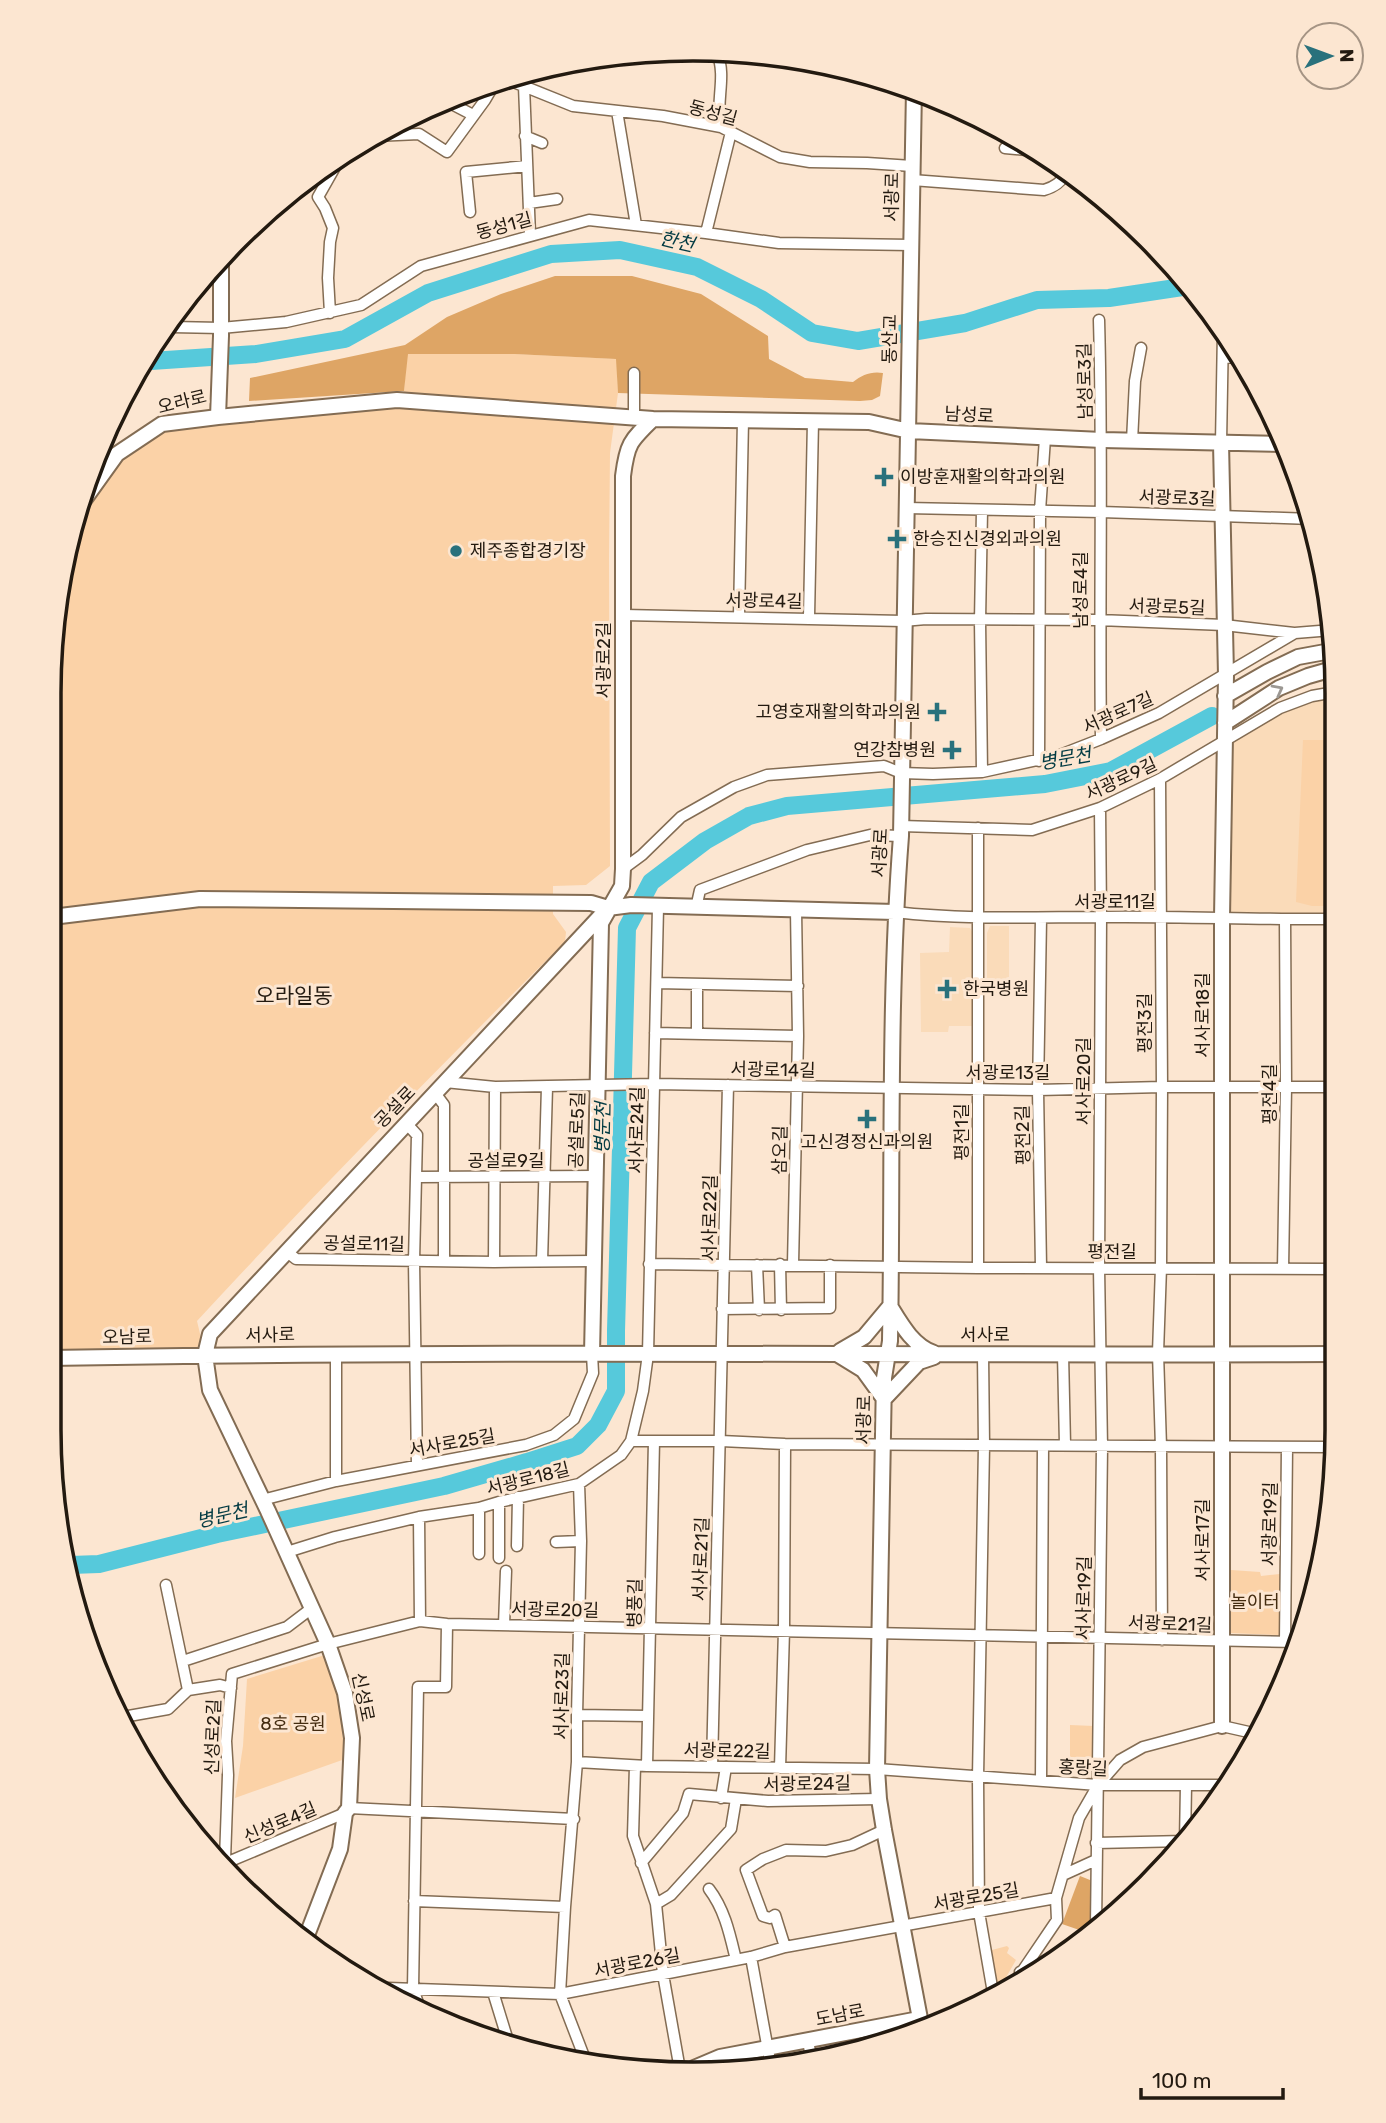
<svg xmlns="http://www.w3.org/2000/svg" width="1386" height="2123" font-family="Rubik,'Noto Sans KR',sans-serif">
	<rect width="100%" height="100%" fill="#fce6d1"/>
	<path fill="#fadbb9" d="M1335 692 1334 919 1222 918 1225 742 1280 708Z
		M990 926H1009V993H987V933Z
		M950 927 970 928 973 933 972 1026H949L948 1032H921L920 953 949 952Z"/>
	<path fill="#fbd2a7" d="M407 354H514L617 359 618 393 610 453 609 559 610 866 586 885 553 886V914L566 932 565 942C440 1066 316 1192 197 1321L205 1355 50 1358 55 609 84 500 117 454 162 424 397 400 404 391Z
		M1303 740H1335L1334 906H1312L1296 902Z
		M1231 1570 1260 1572 1261 1576 1280 1574 1279 1635 1230 1633Z
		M325 1655 339 1702 345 1759 235 1798 243 1746 247 1679Z
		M1070 1725 1094 1726 1095 1759 1086 1764H1070Z
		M1007 1946 1009 1948 1007 1953 1016 1960 1000 1988 996 1985 992 1950Z"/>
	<path fill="#dea565" d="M555 276H632L701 294 768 336 769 359 805 378 853 382C862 375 871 371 883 373L880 396 872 400 860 401 618 393 616 359 514 354H408L404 391 249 401 250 378 405 345 447 317 501 294Z
		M1080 1876 1090 1880V1931L1088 1933 1062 1924Z"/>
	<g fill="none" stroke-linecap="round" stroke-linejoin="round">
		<path stroke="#56c9db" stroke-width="18" d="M151 361 256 354 345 339 428 293 551 254 620 250 697 267 761 299 812 333 858 341 965 323 1037 300 1109 298 1189 286
			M71 1565 99 1564 217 1534 444 1486 527 1462 577 1446 598 1425 616 1391V1331L627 928 651 882 705 841 749 816 787 806 1045 784 1111 771 1212 716"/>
		<defs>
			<path id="street" d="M717 53C727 77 715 102 721 127
				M506 79 573 106 663 116 721 127 780 157 810 162 867 163 912 166
				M524 86 530 235
				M446 101 473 115
				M617 111 636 225
				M375 136 419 134 447 152 485 100 495 83
				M525 136 542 143
				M1005 148 1037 151
				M912 180 1044 190C1055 187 1061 182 1067 173
				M529 203 557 199
				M470 212 466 172 527 166
				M706 233 779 243 911 245
				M330 313 328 278 330 242 333 228 325 208 318 197 335 167 331 163
				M1099 320C1103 460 1099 599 1101 739
				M172 327 221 328 286 322 361 305 421 266 589 220 706 233 731 132
				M1223 357 1239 358
				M634 373V417
				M1132 441 1135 381 1141 348
				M1221 443 1223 331
				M906 508 1101 512 1312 519
				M982 510 980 621 982 772
				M624 615 903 621 926 619 1099 620 1224 625 1294 633
				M739 616 743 420
				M809 617 813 421
				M1039 761 1040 511 1045 438
				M1160 779 1162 1087 1161 1267 1158 1353 1161 1447 1162 1640
				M901 826 1032 830 1100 808 1160 779 1280 708 1312 696 1335 692
				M623 869 642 855 681 817 734 787 767 775 884 766 901 773 933 774 982 772 1060 755 1101 739 1159 713 1295 633 1332 630
				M696 908 700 890 807 850 870 835 901 836
				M895 912C964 920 1034 917 1104 917 1181 916 1258 920 1334 919
				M657 983 798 986
				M697 984V1034
				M655 1033 798 1036
				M445 1082 495 1087 654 1084 1038 1090 1162 1087H1334
				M435 1093 444 1105V1261
				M406 1123 417 1135 414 1261 417 1465
				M417 1177 595 1176
				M286 1251 296 1259 494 1262 594 1261
				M542 1261 547 1087
				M494 1262 495 1087
				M649 1264 978 1268 1333 1269
				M780 1264 781 1310
				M793 1264 798 1036 796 910
				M757 1265 759 1310
				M1041 1267 1038 1090 1041 919
				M978 1268V828
				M1283 1269 1286 1087 1285 919
				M722 1309 830 1308V1265
				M983 1354 984 1446 978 1777 979 1912 992 1987 995 1991
				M1063 1354 1065 1445
				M631 1441H721L785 1444 1332 1447
				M336 1481V1353
				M579 1484 581 1541 577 1715V1762L565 1907 560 1994 585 2059
				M262 1500 336 1481 526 1445 554 1435 574 1419 593 1373 592 1354
				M499 1502V1558
				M419 1517 420 1621
				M556 1542 581 1541
				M517 1546 518 1497
				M287 1552 335 1537 419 1517 479 1508 499 1502 579 1484 621 1455 631 1441 643 1391 648 1354 658 907
				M479 1554V1508
				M166 1585 188 1690
				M504 1625 506 1571
				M1285 1642 1287 1447
				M183 1661 287 1627 312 1608
				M577 1715 648 1716
				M123 1717 168 1709 188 1690 220 1685 231 1688
				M577 1762 647 1766 877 1769 1098 1785H1220
				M635 1766 633 1836 656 1904 663 1974 680 2070
				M647 1766 654 1441
				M712 1767 728 1085
				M780 1768 784 1630 785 1444
				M1041 1781 1043 1446
				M721 1798 726 1767
				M349 1808 574 1819
				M1185 1842 1186 1785
				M1096 1843 1185 1841
				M225 1860 228 1775 226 1741 232 1674 328 1644 420 1621 447 1624 1297 1642
				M228 1862 345 1813
				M641 1863 683 1813 689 1794 768 1801 879 1799
				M1063 1875 1096 1860
				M709 1889C725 1910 730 1935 736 1960
				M414 1901 565 1907
				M656 1904 671 1895 731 1829 736 1799
				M1096 1926 1102 1447 1099 1268 1101 917 1100 808
				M785 1947 775 1915 770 1918 763 1916 746 1870 763 1859 786 1850 826 1851 852 1845 884 1830
				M751 1957 770 2061
				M1020 1972H1037
				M1015 1982 1057 1920 1056 1898 1079 1818 1098 1785 1120 1760 1143 1747 1222 1726 1253 1733
				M388 1988 560 1994 751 1957 785 1947 1056 1898
				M493 1992 509 2044
				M418 2003 413 1989 418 1687H446L447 1624
				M808 2041 811 2057"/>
			<path id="secondary" d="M914 89 901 836C888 1004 893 1172 890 1341L884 1378 877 1769 879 1799 884 1830 921 2024
				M218 417 221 336V257
				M1221 443 1226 675 1222 918V1726
				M84 500 117 454 162 424 218 417 397 400 653 419 869 422 909 431 1102 440 1284 444
				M1225 696 1267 672 1298 657 1336 650
				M1225 723 1279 688 1308 676 1336 668
				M52 917 200 899 591 903 608 908
				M840 1351 864 1337 890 1306C901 1324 913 1346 934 1353
				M592 1354 601 923 622 886 623 869V476C627 444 630 441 653 419
				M837 1354 863 1370 884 1399 919 1362 934 1357
				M49 1358C477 1350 905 1356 1332 1354
				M304 1943 340 1849 345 1813 349 1808 352 1738 345 1693 328 1644 268 1511 210 1390 205 1355 210 1334 608 908 631 905 895 912
				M694 2068 720 2057 919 2019"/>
		</defs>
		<use href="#street" stroke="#836c53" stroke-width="13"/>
		<use href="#secondary" stroke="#836c53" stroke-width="18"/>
		<use href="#street" stroke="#fff" stroke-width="10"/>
		<use href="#secondary" stroke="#fff" stroke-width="14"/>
	</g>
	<defs><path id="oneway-chevron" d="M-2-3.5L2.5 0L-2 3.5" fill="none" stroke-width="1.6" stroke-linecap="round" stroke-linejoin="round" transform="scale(1.75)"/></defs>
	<use stroke="#9c9893" href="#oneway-chevron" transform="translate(1278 690) rotate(-28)"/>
	<g fill="#29717c" stroke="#fce6d1" stroke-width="2.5">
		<path d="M880.5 466.5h7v7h7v7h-7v7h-7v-7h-7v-7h7z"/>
		<path d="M893.5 528.5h7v7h7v7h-7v7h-7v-7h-7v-7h7z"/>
		<circle cx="456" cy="551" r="7"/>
		<path d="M933.5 701.5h7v7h7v7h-7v7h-7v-7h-7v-7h7z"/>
		<path d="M948.5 739.5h7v7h7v7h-7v7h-7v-7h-7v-7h7z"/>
		<path d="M943.5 978.5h7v7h7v7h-7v7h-7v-7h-7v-7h7z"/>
		<path d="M863.5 1108.5h7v7h7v7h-7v7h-7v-7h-7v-7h7z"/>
	</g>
	<g text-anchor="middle" stroke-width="6" stroke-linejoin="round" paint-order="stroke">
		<g font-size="18" fill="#231a10" stroke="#fce6d1">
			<text transform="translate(713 113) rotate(15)" y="6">동성길</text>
			<text transform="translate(892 197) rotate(-89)" y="6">서광로</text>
			<text transform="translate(504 226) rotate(-15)" y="6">동성1길</text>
			<text transform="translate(890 339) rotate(-89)" y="6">동산교</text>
			<text transform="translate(1085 381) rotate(-91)" y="6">남성로3길</text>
			<text transform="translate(182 402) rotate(-14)" y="6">오라로</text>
			<text transform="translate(969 415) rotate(3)" y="6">남성로</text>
			<text transform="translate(1177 498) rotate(2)" y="6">서광로3길</text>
			<text transform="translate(1081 590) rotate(-90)" y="6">남성로4길</text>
			<text transform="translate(764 601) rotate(1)" y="6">서광로4길</text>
			<text transform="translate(1167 607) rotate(2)" y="6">서광로5길</text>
			<text transform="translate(604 660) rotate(-90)" y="6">서광로2길</text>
			<text transform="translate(1118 713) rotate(-24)" y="6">서광로7길</text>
			<text transform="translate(1121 779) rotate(-25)" y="6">서광로9길</text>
			<text transform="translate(880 853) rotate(-87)" y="6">서광로</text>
			<text x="1115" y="908">서광로11길</text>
			<text transform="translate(1203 1015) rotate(-90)" y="6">서사로18길</text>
			<text transform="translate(1145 1023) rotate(-90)" y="6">평전3길</text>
			<text transform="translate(773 1070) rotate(1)" y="6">서광로14길</text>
			<text x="1008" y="1079">서광로13길</text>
			<text transform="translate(1084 1081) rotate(-90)" y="6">서사로20길</text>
			<text transform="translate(1270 1094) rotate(-90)" y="6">평전4길</text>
			<text transform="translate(395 1107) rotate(-46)" y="6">공설로</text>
			<text transform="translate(577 1130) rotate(-88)" y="6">공설로5길</text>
			<text transform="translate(637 1130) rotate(-89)" y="6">서사로24길</text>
			<text transform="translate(962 1132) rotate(-90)" y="6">평전1길</text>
			<text transform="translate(1023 1135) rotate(-91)" y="6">평전2길</text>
			<text transform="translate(780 1150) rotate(-89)" y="6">삼오길</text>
			<text x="506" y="1167">공설로9길</text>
			<text transform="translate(710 1218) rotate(-89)" y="6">서사로22길</text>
			<text transform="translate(364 1244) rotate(1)" y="6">공설로11길</text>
			<text x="1112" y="1258">평전길</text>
			<text transform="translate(270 1335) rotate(-1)" y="6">서사로</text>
			<text x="985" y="1341">서사로</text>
			<text transform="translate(127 1337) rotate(-1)" y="6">오남로</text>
			<text transform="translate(864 1420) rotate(-89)" y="6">서광로</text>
			<text transform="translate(452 1443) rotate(-10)" y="6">서사로25길</text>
			<text transform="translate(528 1479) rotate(-14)" y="6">서광로18길</text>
			<text transform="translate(1270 1524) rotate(-89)" y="6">서광로19길</text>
			<text transform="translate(1203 1540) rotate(-90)" y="6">서사로17길</text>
			<text transform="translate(701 1559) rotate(-88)" y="6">서사로21길</text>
			<text transform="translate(1084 1598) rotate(-89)" y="6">서사로19길</text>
			<text transform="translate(635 1603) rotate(-89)" y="6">병풍길</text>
			<text transform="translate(555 1610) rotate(1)" y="6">서광로20길</text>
			<text transform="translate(1170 1624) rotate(2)" y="6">서광로21길</text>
			<text transform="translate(562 1696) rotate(-89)" y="6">서사로23길</text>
			<text transform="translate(363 1697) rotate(78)" y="6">신성로</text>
			<text transform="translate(213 1737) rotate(-88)" y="6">신성로2길</text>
			<text transform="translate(727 1751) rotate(1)" y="6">서광로22길</text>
			<text transform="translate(1083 1768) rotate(3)" y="6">홍랑길</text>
			<text transform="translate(807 1784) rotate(-1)" y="6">서광로24길</text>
			<text transform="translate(280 1823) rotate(-23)" y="6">신성로4길</text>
			<text transform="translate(976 1897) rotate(-10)" y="6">서광로25길</text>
			<text transform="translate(637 1963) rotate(-11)" y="6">서광로26길</text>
			<text transform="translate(840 2015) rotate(-11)" y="6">도남로</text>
		</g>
		<g font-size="18" fill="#231a10" stroke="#fce6d1" text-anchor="start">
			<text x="900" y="483">이방훈재활의학과의원</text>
			<text x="913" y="545">한승진신경외과의원</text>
			<text x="470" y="557">제주종합경기장</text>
			<text x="921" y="718" text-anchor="end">고영호재활의학과의원</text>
			<text x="936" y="756" text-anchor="end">연강참병원</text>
			<text x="963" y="995">한국병원</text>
			<text x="867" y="1148" text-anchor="middle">고신경정신과의원</text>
		</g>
		<g font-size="18" fill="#432b0f" stroke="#fce6d1">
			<text x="1255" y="1608">놀이터</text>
			<text x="293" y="1730">8호 공원</text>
		</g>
		<g font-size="19" font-style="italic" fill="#033b43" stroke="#fce6d1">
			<text transform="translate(677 241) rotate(13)" y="7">한천</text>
			<text transform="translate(1065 758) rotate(-10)" y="7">병문천</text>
			<text transform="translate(602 1128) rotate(-89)" y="7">병문천</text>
			<text transform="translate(222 1515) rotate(-13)" y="7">병문천</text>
		</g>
		<g font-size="21" fill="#231a10" stroke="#fce6d1">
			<text x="294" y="1003">오라일동</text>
		</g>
	</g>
	<path d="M0 0H1386V2123H0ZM693 61H693A632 632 0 0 1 1325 693V1430A632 632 0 0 1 693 2062H693A632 632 0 0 1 61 1430V693A632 632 0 0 1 693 61Z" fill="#fce6d1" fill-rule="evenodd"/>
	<path fill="none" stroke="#231a10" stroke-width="3.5" d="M693 61H693A632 632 0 0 1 1325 693V1430A632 632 0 0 1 693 2062H693A632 632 0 0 1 61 1430V693A632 632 0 0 1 693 61Z"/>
	<g transform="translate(1330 56) rotate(89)"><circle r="33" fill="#fce6d1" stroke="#a59484" stroke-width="2"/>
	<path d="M0-5L12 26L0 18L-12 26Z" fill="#29717c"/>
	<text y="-10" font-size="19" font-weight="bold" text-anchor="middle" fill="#231a10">N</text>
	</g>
	<path d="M1141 2088v10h142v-10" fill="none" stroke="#231a10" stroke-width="3.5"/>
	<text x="1152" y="2088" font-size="21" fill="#231a10" stroke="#fce6d1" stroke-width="5" paint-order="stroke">100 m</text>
</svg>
